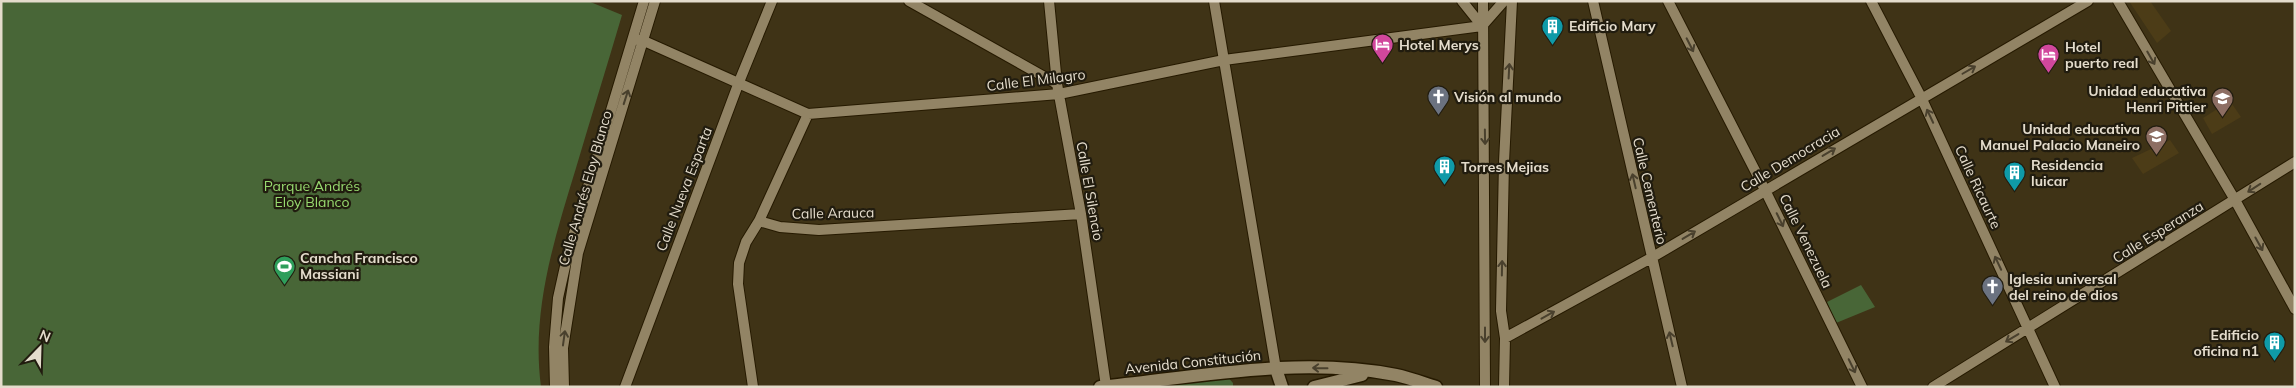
<svg xmlns="http://www.w3.org/2000/svg" width="2296" height="388" font-family="Mulish,sans-serif">
	<rect width="100%" height="100%" fill="#3f3316"/>
	<path fill="#4c3c17" d="M2129 1H2150L2171 31 2157 43Z
		M2230 101 2241 117 2212 134 2203 118Z
		M2170 140 2179 153 2143 174 2132 158Z"/>
	<path fill="#486637" d="M1 1H588L622 15C607 66 591 117 576 168 554 240 531 311 541 387H1Z
		M1861 285 1875 307 1836 323 1827 302Z
		M1225 374 1233 383V387H1134Z"/>
	<g fill="none" stroke-linecap="round" stroke-linejoin="round">
		<defs>
			<path id="minor" d="M909 1 1057 84
				M1049 1 1057 84 1081 214 1106 386
				M1214 1 1276 369
				M1462 1 1482 26
				M1483 1 1485 387
				M1593 1 1682 387
				M1668 1 1765 190 1862 387
				M1871 1 1921 97 2055 387
				M2118 1 2235 200 2295 309
				M1482 26 1504 1
				M634 39 644 41 808 114 1059 94 1224 60 1482 26
				M759 221 808 114
				M1505 338 1651 258 2088 1
				M555 387 554 347 558 298 568 253 644 1
				M564 387 563 348 578 253 655 1
				M625 387 739 82 772 1
				M753 387 738 284 739 263 746 242 759 221 780 227 819 230 1081 214
				M1504 387 1505 338 1501 311 1504 162 1512 1
				M1933 387 2295 162"/>
			<path id="tertiary" d="M1276 369 1282 387"/>
			<path id="secondary" d="M1100 387C1197 377 1299 356 1396 375 1410 378 1423 383 1436 387
				M1314 387 1362 375"/>
		</defs>
		<use href="#minor" stroke="#261a00" stroke-width="12"/>
		<use href="#tertiary" stroke="#261a00" stroke-width="15"/>
		<use href="#secondary" stroke="#261a00" stroke-width="15"/>
		<use href="#minor" stroke="#928465" stroke-width="10"/>
		<use href="#tertiary" stroke="#928465" stroke-width="12"/>
		<use href="#secondary" stroke="#928465" stroke-width="12"/>
	</g>
	<defs><path id="oneway-shaft" d="M-6 0H5M1.5-3L5.5 0L1.5 3" fill="none" stroke-width="1.6" stroke-linecap="round" stroke-linejoin="round" transform="scale(1.25)"/></defs>
	<g stroke="#49402d">
		<use href="#oneway-shaft" transform="translate(1690 45) rotate(63)"/>
		<use href="#oneway-shaft" transform="translate(2151 58) rotate(60)"/>
		<use href="#oneway-shaft" transform="translate(1969 70) rotate(-30)"/>
		<use href="#oneway-shaft" transform="translate(1509 71) rotate(-87)"/>
		<use href="#oneway-shaft" transform="translate(626 97) rotate(-72)"/>
		<use href="#oneway-shaft" transform="translate(1930 116) rotate(-115)"/>
		<use href="#oneway-shaft" transform="translate(1485 137) rotate(89)"/>
		<use href="#oneway-shaft" transform="translate(1829 152) rotate(-31)"/>
		<use href="#oneway-shaft" transform="translate(1634 181) rotate(-103)"/>
		<use href="#oneway-shaft" transform="translate(2254 188) rotate(147)"/>
		<use href="#oneway-shaft" transform="translate(1780 220) rotate(64)"/>
		<use href="#oneway-shaft" transform="translate(1689 235) rotate(-31)"/>
		<use href="#oneway-shaft" transform="translate(2259 244) rotate(61)"/>
		<use href="#oneway-shaft" transform="translate(1998 263) rotate(-115)"/>
		<use href="#oneway-shaft" transform="translate(1502 268) rotate(-89)"/>
		<use href="#oneway-shaft" transform="translate(1548 315) rotate(-29)"/>
		<use href="#oneway-shaft" transform="translate(1485 335) rotate(90)"/>
		<use href="#oneway-shaft" transform="translate(564 338) rotate(-82)"/>
		<use href="#oneway-shaft" transform="translate(2012 338) rotate(149)"/>
		<use href="#oneway-shaft" transform="translate(1671 339) rotate(-103)"/>
		<use href="#oneway-shaft" transform="translate(1852 366) rotate(64)"/>
		<use href="#oneway-shaft" transform="translate(1320 368) rotate(-179)"/>
	</g>
	<defs>
		<symbol id="building-pin" viewBox="-11 -11 22 30"><path d="M0 17L-7.5 6A9.5 9.5 0 1 1 7.5 6Z" fill="#0f9aa8" stroke="#211c0f"/><path d="M-4-6H4V6H1V3H-1V6H-4ZM-2.5-4.3h1.7v1.8h-1.7ZM.8-4.3h1.7v1.8H.8ZM-2.5-1h1.7V.8h-1.7ZM.8-1h1.7V.8H.8Z" fill="#fff"/></symbol>
		<symbol id="hotel-pin" viewBox="-11 -11 22 30"><path d="M0 17L-7.5 6A9.5 9.5 0 1 1 7.5 6Z" fill="#d1479c" stroke="#211c0f"/><path d="M-6-4.5h1.5V1H6V5H4.5V3h-9V5H-6ZM-4 0a1.8 1.8 0 1 1 3.6 0ZM.5 0V-2.5h3Q6-2.5 6 0Z" fill="#fff"/></symbol>
		<symbol id="church-pin" viewBox="-11 -11 22 30"><path d="M0 17L-7.5 6A9.5 9.5 0 1 1 7.5 6Z" fill="#6b7280" stroke="#211c0f"/><path d="M-1.2-6h2.4v3.5h3.3v2.4h-3.3V6h-2.4V-.1h-3.3v-2.4h3.3Z" fill="#fff"/></symbol>
		<symbol id="school-pin" viewBox="-11 -11 22 30"><path d="M0 17L-7.5 6A9.5 9.5 0 1 1 7.5 6Z" fill="#8d6e63" stroke="#211c0f"/><path d="M0-5L7-2L0 1L-7-2ZM-4 1L0 2.5L4 1V4Q0 6-4 4Z" fill="#fff"/></symbol>
		<symbol id="stadium-pin" viewBox="-11 -11 22 30"><path d="M0 17L-7.5 6A9.5 9.5 0 1 1 7.5 6Z" fill="#2e9e5b" stroke="#211c0f"/><path d="M0-5a6.5 5 0 1 0 0 10a6.5 5 0 1 0 0-10ZM-3.5-1.8h7v3.6h-7Z" fill="#fff"/></symbol>
	</defs>
	<g fill-rule="evenodd">
		<use href="#building-pin" x="1540" y="14" width="25" height="34"/>
		<use href="#hotel-pin" x="1370" y="32" width="25" height="34"/>
		<use href="#hotel-pin" x="2036" y="42" width="25" height="34"/>
		<use href="#church-pin" x="1426" y="84" width="25" height="34"/>
		<use href="#school-pin" x="2210" y="86" width="25" height="34"/>
		<use href="#school-pin" x="2144" y="124" width="25" height="34"/>
		<use href="#building-pin" x="1432" y="154" width="25" height="34"/>
		<use href="#building-pin" x="2002" y="160" width="25" height="34"/>
		<use href="#stadium-pin" x="272" y="254" width="25" height="34"/>
		<use href="#church-pin" x="1980" y="274" width="25" height="34"/>
		<use href="#building-pin" x="2262" y="330" width="25" height="34"/>
	</g>
	<g text-anchor="middle" stroke-width="4.5" stroke-linejoin="round" paint-order="stroke">
		<g font-size="14" font-weight="bold" fill="#e4dccc" stroke="#211c0f" text-anchor="start">
			<text x="1569" y="31">Edificio Mary</text>
			<text x="1399" y="50">Hotel Merys</text>
			<text x="2065" y="52">Hotel<tspan x="2065" dy="16">puerto real</tspan></text>
			<text x="2206" y="96" text-anchor="end">Unidad educativa<tspan x="2206" dy="16">Henri Pittier</tspan></text>
			<text x="1454" y="102">Visión al mundo</text>
			<text x="2140" y="134" text-anchor="end">Unidad educativa<tspan x="2140" dy="16">Manuel Palacio Maneiro</tspan></text>
			<text x="2031" y="170">Residencia<tspan x="2031" dy="16">luicar</tspan></text>
			<text x="1461" y="172">Torres Mejias</text>
			<text x="300" y="263">Cancha Francisco<tspan x="300" dy="16">Massiani</tspan></text>
			<text x="2009" y="284">Iglesia universal<tspan x="2009" dy="16">del reino de dios</tspan></text>
			<text x="2259" y="340" text-anchor="end">Edificio<tspan x="2259" dy="16">oficina n1</tspan></text>
		</g>
		<g font-size="14" fill="#e4dccc" stroke="#211c0f">
			<text transform="translate(1036 80) rotate(-7)" y="5">Calle El Milagro</text>
			<text transform="translate(1790 159) rotate(-31)" y="5">Calle Democracia</text>
			<text transform="translate(1978 187) rotate(65)" y="5">Calle Ricaurte</text>
			<text transform="translate(585 188) rotate(-74)" y="5">Calle Andrés Eloy Blanco</text>
			<text transform="translate(684 189) rotate(-69)" y="5">Calle Nueva Esparta</text>
			<text transform="translate(1090 191) rotate(80)" y="5">Calle El Silencio</text>
			<text transform="translate(1650 191) rotate(77)" y="5">Calle Cementerio</text>
			<text transform="translate(833 213) rotate(-1)" y="5">Calle Arauca</text>
			<text transform="translate(2158 232) rotate(-32)" y="5">Calle Esperanza</text>
			<text transform="translate(1806 241) rotate(64)" y="5">Calle Venezuela</text>
			<text transform="translate(1193 362) rotate(-6)" y="5">Avenida Constitución</text>
		</g>
		<g font-size="14" fill="#97da6f" stroke="#211c0f">
			<text x="312" y="191">Parque Andrés<tspan x="312" dy="16">Eloy Blanco</tspan></text>
		</g>
	</g>
	<rect width="2296" height="388" fill="none" stroke="#e4dccc" stroke-width="5"/>
	<g transform="translate(40 348) rotate(23)" stroke="#211c0f" stroke-width="4" paint-order="stroke">
	<path d="M0-4L9 19L0 12L-9 19Z" fill="#e4dccc"/>
	<text y="-8" font-size="14" font-weight="bold" text-anchor="middle" fill="#e4dccc">N</text>
	</g>
</svg>
